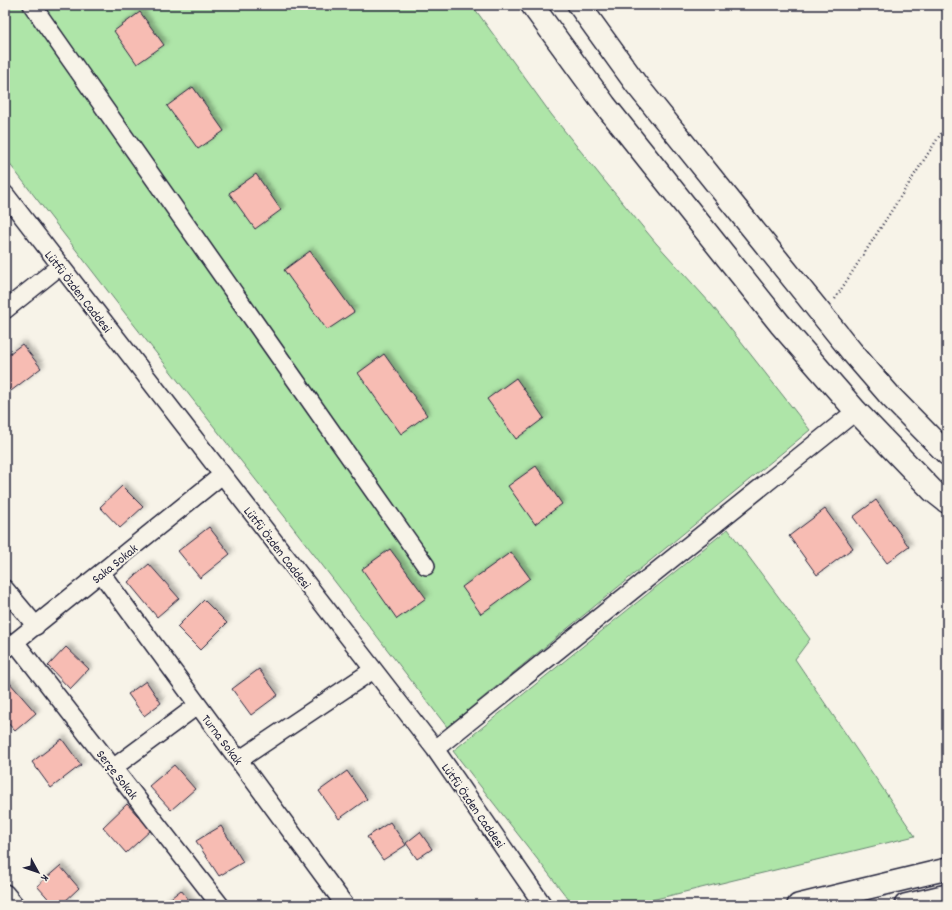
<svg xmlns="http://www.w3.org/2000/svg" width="952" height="910" font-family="Dekko,sans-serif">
	<defs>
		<filter id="shadow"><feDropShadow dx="3.5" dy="-3.5" stdDeviation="2" flood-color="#0004"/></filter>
	</defs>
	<rect width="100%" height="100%" fill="#f7f3e8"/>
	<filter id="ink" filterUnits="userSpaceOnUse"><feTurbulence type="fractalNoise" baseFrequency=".025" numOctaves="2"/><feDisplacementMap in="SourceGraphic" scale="8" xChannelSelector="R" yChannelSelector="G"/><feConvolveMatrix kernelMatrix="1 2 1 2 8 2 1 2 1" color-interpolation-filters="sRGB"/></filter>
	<g filter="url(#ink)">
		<path fill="#aee5a8" stroke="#688472" d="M5 5H472L551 114 603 179 656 243 711 304 810 430 447 727 292 526 124 312 5 158Z
			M728 529 810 639 795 659 915 836 631 905H573L453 751Z"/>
		<path fill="#f7bcb3" stroke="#22223b" filter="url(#shadow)" d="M140 12 164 45 137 64 114 31Z
			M193 87 224 131 198 149 167 106Z
			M256 174 281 210 255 229 229 193Z
			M310 251 354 312 327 330 284 270Z
			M22 344 41 368 11 391 5 384V357Z
			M384 354 427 415 401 434 358 373Z
			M516 378 544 418 516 439 487 399Z
			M536 466 562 504 535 524 508 486Z
			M122 486 143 507 120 528 100 507Z
			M876 500 909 547 887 563 853 517Z
			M825 509 853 548 817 575 789 536Z
			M209 527 230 554 200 578 178 551Z
			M390 549 426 598 397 619 362 569Z
			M511 552 530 578 481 614 462 587Z
			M149 564 179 598 157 617 128 582Z
			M204 600 227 623 200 650 177 627Z
			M66 647 89 669 70 689 48 666Z
			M259 669 278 695 251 715 232 689Z
			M146 681 161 703 144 716 128 694Z
			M9 682 36 713 15 731 5 720V686Z
			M62 739 81 765 51 788 32 762Z
			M174 765 195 789 171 810 149 786Z
			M347 771 367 799 339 819 319 791Z
			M127 804 151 830 126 853 103 827Z
			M390 822 406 845 383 860 367 837Z
			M221 826 243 862 219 876 196 841Z
			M420 832 432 849 417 859 406 843Z
			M60 866 79 888 61 905H54L37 886Z
			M181 890 193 905H162Z"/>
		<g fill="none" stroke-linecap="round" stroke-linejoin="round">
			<defs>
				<path id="minor" d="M32 5 426 566
					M5 194 435 749 543 905
					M5 310 60 266
					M101 573 345 905
					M5 589 36 626
					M15 642 220 905
					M5 650 222 475
					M435 749 856 411
					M239 760 373 670
					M113 768 198 705
					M5 893 15 905"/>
				<path id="tertiary" d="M798 905 947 869
					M905 905 947 895"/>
				<path id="secondary" d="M532 5 605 105 780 324 856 411 933 491 947 502
					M579 5 636 84 852 352 891 397 947 454"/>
			</defs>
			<use href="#minor" stroke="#22223b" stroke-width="20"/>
			<use href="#tertiary" stroke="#22223b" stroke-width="24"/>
			<use href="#secondary" stroke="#22223b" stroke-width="25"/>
			<path stroke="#22223b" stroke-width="2.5" stroke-dasharray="1 3" stroke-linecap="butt" d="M835 299 947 124"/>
			<use href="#minor" stroke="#f7f3e8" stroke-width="17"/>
			<use href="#tertiary" stroke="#f7f3e8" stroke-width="21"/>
			<use href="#secondary" stroke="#f7f3e8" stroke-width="22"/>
		</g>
	</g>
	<g text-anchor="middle" stroke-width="4" stroke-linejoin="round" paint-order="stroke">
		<g font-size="13" fill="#22223b" stroke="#f7f3e8">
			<text transform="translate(79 291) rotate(52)" y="5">Lütfü Özden Caddesi</text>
			<text transform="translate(278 547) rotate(52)" y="5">Lütfü Özden Caddesi</text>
			<text transform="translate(114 563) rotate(-39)" y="5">Saka Sokak</text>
			<text transform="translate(223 739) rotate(53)" y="5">Turna Sokak</text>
			<text transform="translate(118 774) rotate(52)" y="5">Serçe Sokak</text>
			<text transform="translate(474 805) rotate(55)" y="5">Lütfü Özden Caddesi</text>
		</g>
	</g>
	<rect width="952" height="910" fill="none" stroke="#f7f3e8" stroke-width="20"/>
	<rect x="10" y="10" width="932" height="890" fill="none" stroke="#22223b" stroke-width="1.5" filter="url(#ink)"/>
	<g transform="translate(38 872) rotate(130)" stroke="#f7f3e8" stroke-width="3" paint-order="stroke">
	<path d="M0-3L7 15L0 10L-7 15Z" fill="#22223b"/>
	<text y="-6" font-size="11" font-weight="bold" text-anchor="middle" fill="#22223b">K</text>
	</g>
</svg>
